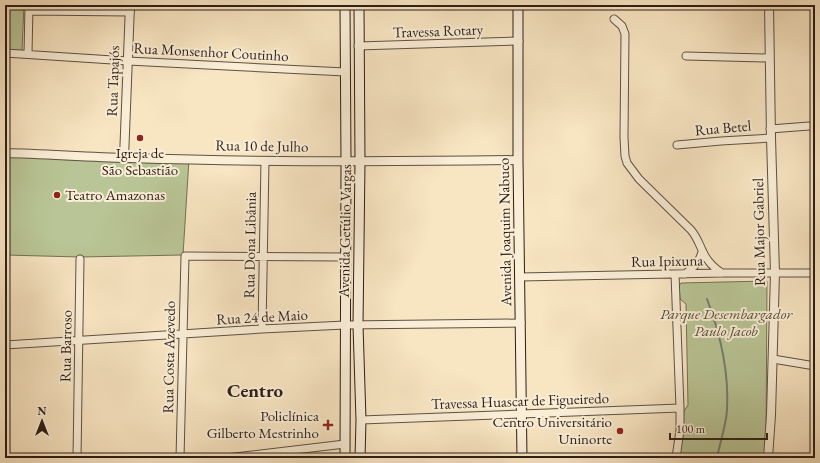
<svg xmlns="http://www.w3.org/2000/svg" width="820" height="463" font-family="'EB Garamond',serif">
	<rect width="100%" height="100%" fill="#f8e5c2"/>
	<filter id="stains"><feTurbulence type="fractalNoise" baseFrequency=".005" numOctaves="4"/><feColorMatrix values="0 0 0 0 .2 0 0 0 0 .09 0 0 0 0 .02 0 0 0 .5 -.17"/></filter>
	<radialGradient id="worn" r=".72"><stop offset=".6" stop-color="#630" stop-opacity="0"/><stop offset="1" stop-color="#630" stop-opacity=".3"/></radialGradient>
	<path fill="#b9c596" stroke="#727256" d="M5 5H24L22 51 5 50Z
		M5 156 189 159 183 255 80 257 5 255Z
		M767 281 766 440 764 458H679L681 447 684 411 688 405 686 304 680 299 679 286 681 283Z"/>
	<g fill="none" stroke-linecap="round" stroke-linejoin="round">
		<path stroke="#717f70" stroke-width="2" d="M707 299C720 333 729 373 727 410 726 426 720 442 717 458"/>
		<defs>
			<path id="minor" d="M29 11 130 12
				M614 19 622 26 625 34 624 137 625 156 627 163 639 179 691 230C697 237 699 244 703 252 707 261 714 268 722 273
				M358 46 519 41
				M5 53 128 61 345 72
				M28 54 29 5
				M686 56 769 58
				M770 129 809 126
				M677 145 721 141 771 138
				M675 274 680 408V430L676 458
				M685 274C694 267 699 263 702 252
				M520 277 722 273H815
				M262 329 265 161
				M5 345 262 329 345 325 521 323
				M773 359 815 366
				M361 420 680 408
				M77 458 80 259
				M180 458 185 256 346 257
				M226 458 345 444"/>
			<path id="tertiary" d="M5 153C46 154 87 157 129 158 258 162 388 162 518 160
				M124 158 130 5
				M768 458 771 415 775 273 771 138 769 5"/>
			<path id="secondary" d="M345 5 346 162 345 458
				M359 5 360 162 358 325 361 420 360 458
				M518 5V160L522 458"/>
		</defs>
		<use href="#minor" stroke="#5f5042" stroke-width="9"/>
		<use href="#tertiary" stroke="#5f5042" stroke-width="10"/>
		<use href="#secondary" stroke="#2c1e17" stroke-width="11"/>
		<use href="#minor" stroke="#faeed7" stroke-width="7"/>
		<use href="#tertiary" stroke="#faeed7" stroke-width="8"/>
		<use href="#secondary" stroke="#faeed7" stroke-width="9"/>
	</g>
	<g fill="#8f2418" stroke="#faeed7" stroke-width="1.5">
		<circle cx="140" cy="138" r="4"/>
		<circle cx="57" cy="195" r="4"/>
		<path d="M326 419h4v4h4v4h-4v4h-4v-4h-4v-4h4z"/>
		<circle cx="620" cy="431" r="4"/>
	</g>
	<g text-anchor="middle" stroke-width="4" stroke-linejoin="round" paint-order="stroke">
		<g font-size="15" fill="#2c1e17" stroke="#faeed7">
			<text transform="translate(438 31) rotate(-2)" y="5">Travessa Rotary</text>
			<text transform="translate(211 52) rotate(3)" y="5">Rua Monsenhor Coutinho</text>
			<text transform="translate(113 81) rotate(-88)" y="5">Rua Tapajós</text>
			<text transform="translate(723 128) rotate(-5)" y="5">Rua Betel</text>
			<text transform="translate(262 146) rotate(1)" y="5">Rua 10 de Julho</text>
			<text transform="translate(345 231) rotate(-89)" y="5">Avenida Getúlio Vargas</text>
			<text transform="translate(505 232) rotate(-91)" y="5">Avenida Joaquim Nabuco</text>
			<text transform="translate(759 232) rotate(-91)" y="5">Rua Major Gabriel</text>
			<text transform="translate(250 245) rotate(-89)" y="5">Rua Dona Libânia</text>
			<text transform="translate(667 261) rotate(-1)" y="5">Rua Ipixuna</text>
			<text transform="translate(262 317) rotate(-3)" y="5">Rua 24 de Maio</text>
			<text transform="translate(66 346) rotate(-89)" y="5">Rua Barroso</text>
			<text transform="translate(169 357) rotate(-89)" y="5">Rua Costa Azevedo</text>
			<text transform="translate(520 401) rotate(-2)" y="5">Travessa Huascar de Figueiredo</text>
		</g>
		<g font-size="15" fill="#2c1e17" stroke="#faeed7" text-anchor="end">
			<text x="140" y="158" text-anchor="middle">Igreja de<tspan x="140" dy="17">São Sebastião</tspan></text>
			<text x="65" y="200" text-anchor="start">Teatro Amazonas</text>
			<text x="319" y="421">Policlínica<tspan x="319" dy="17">Gilberto Mestrinho</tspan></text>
			<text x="612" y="427">Centro Universitário<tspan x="612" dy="17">Uninorte</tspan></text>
		</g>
		<g font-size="15" font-style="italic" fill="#56503d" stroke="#faeed7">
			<text x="726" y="319">Parque Desembargador<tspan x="726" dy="17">Paulo Jacob</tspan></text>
		</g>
		<g font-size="19" font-weight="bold" fill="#2c1e17" stroke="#faeed7">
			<text x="255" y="397">Centro</text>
		</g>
	</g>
	<rect width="820" height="463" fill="none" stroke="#f8e5c2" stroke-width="20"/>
	<rect x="6" y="6" width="808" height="451" fill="none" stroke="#2c1e17" stroke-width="2"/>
	<rect x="10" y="10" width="800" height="443" fill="none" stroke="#2c1e17"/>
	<g transform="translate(42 421)" stroke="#faeed7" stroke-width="3" paint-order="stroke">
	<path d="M0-3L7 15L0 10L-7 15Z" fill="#2c1e17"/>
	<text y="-6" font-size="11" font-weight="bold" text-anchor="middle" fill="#2c1e17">N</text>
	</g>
	<path d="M670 433v6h97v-6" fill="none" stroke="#2c1e17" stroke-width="2"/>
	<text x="676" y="433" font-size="12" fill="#2c1e17" stroke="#faeed7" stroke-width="3" paint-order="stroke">100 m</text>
	<rect width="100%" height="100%" filter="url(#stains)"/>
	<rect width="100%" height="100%" fill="url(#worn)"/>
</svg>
